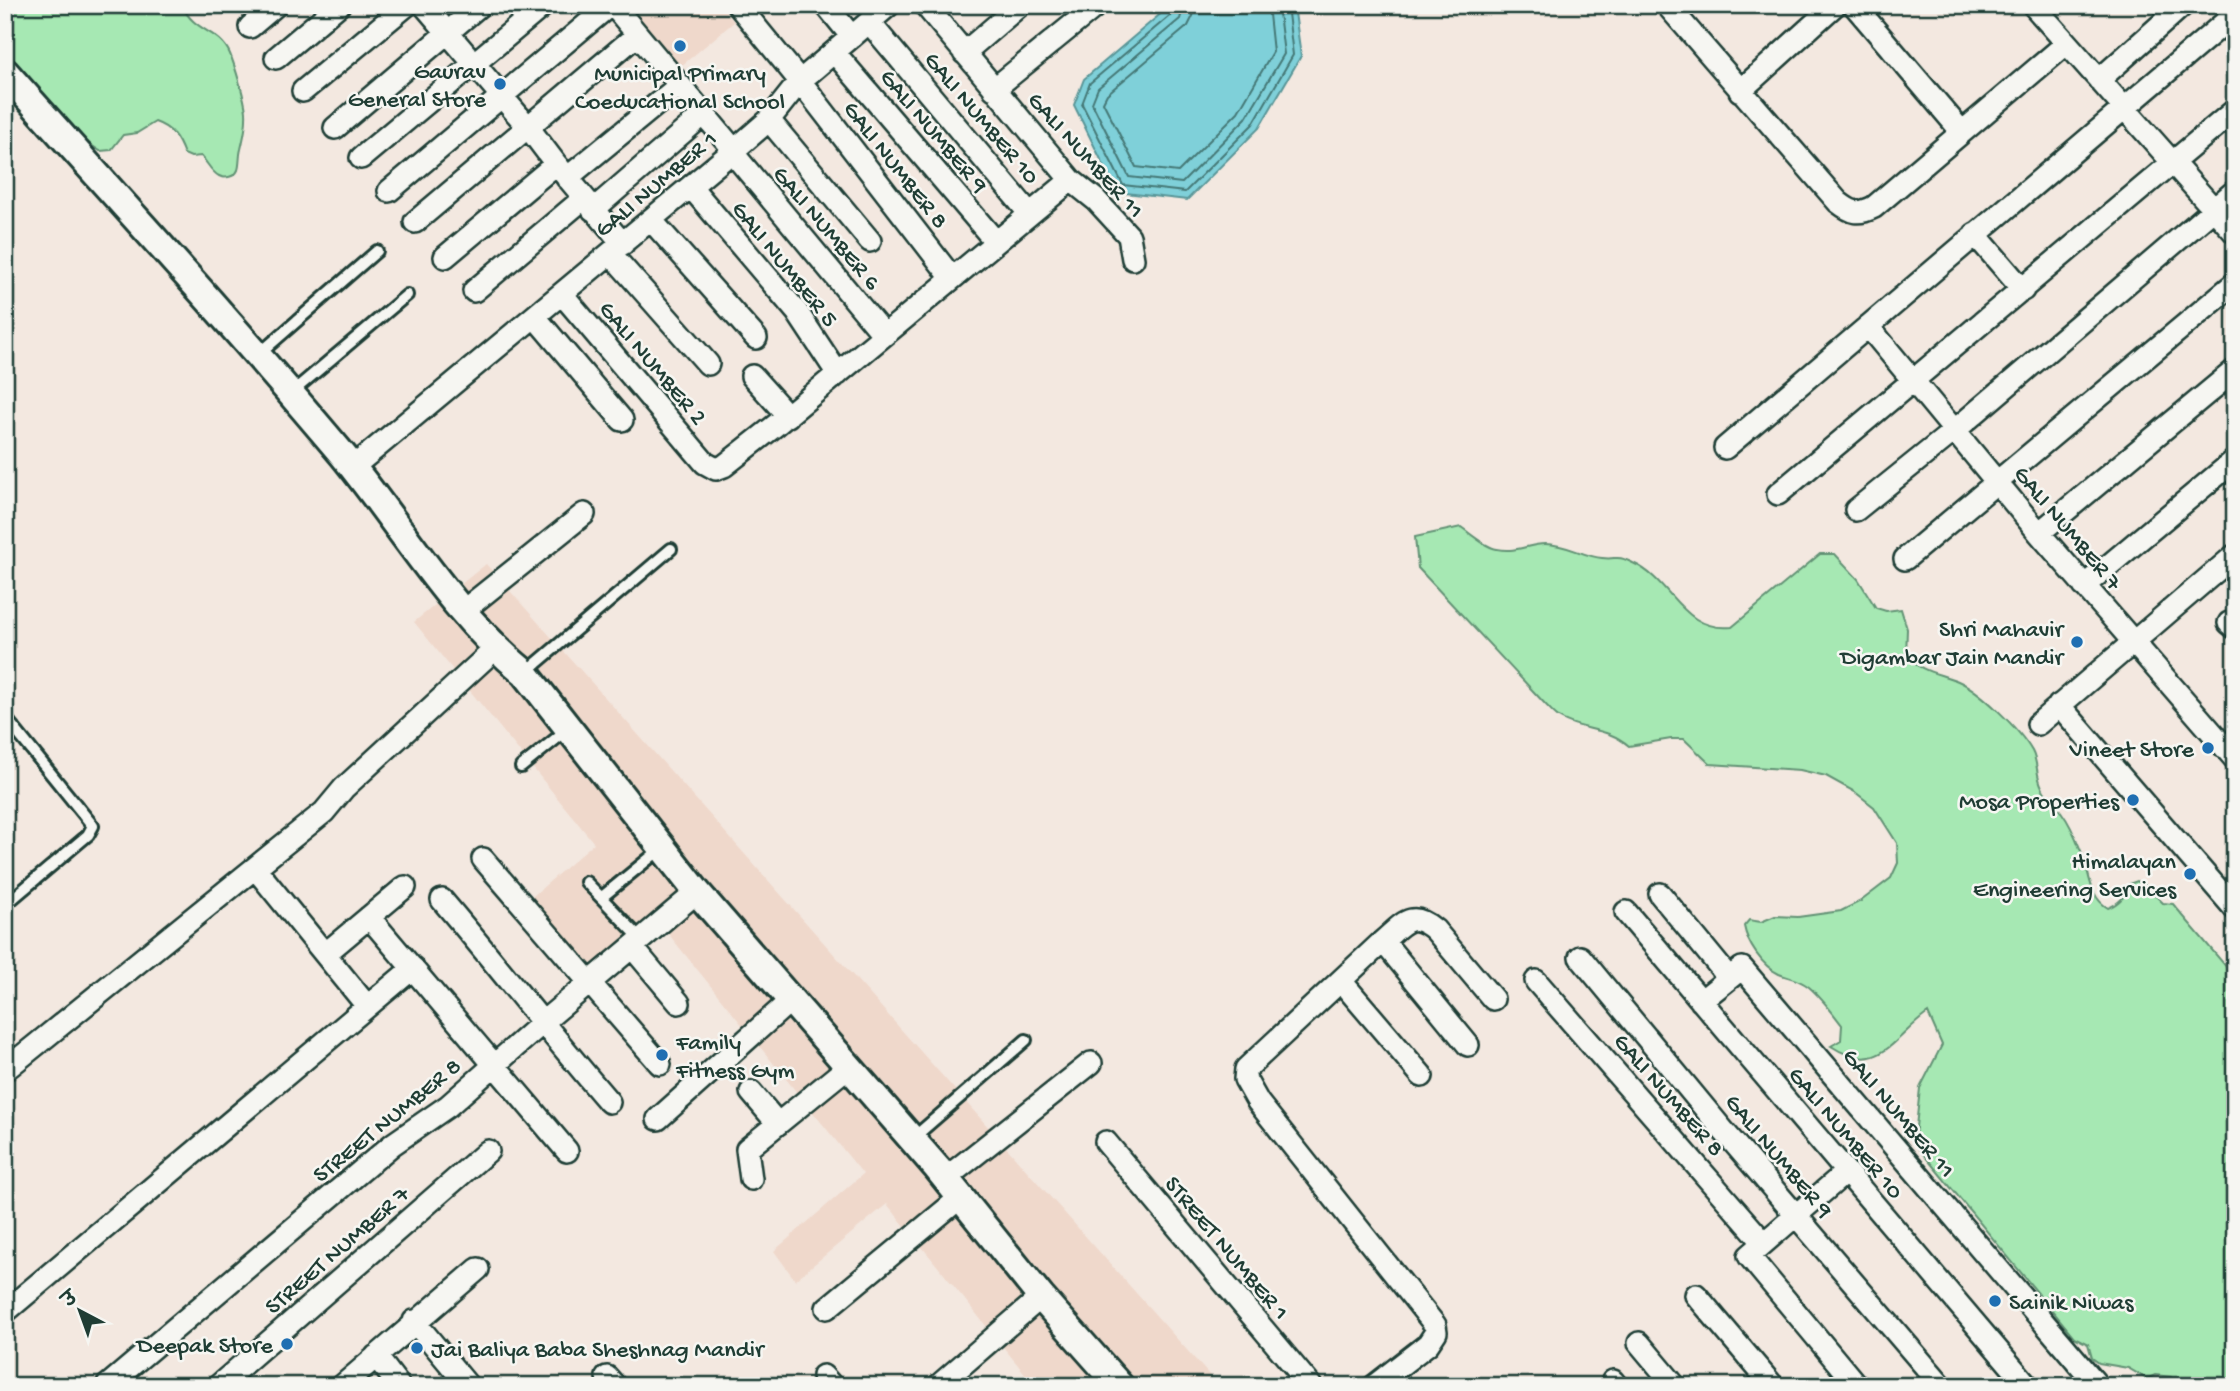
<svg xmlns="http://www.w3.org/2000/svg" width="2240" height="1391" font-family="'Gochi Hand','Playpen Sans Deva',sans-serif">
	<rect width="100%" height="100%" fill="#f3e8e0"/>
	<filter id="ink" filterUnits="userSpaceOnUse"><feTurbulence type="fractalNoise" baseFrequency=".0143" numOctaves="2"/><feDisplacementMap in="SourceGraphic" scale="14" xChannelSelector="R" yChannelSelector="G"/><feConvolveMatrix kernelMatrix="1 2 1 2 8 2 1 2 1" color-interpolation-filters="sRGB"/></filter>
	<g filter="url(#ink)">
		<path fill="#efd8cb" d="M620 5H720L734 22 675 71Z
			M486 564 1219 1386H1035L887 1204 795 1280 774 1251 863 1174 653 915 585 972 526 902 594 843 414 622Z"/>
		<path fill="#a6e8b3" stroke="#629274" stroke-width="2" d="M5 5H182C194 33 219 29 230 54 235 66 245 99 246 112 247 126 244 136 241 149 239 156 240 164 238 170 235 177 225 179 219 176 211 172 207 162 201 156L191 157 184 154C178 138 172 128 155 122L137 133 123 135 111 150 100 151 73 133 5 53Z
			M1461 527C1471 534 1485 547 1497 549 1517 553 1528 544 1545 544 1568 544 1584 557 1602 558 1618 560 1615 554 1633 563 1673 581 1681 632 1732 627L1820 554H1835L1858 579 1876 608 1886 611 1901 609 1907 629 1906 656C1921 672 1939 673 1958 681 1981 691 2020 730 2032 751 2038 762 2036 776 2042 787 2046 797 2055 804 2062 813 2072 826 2077 841 2083 856 2090 874 2089 897 2108 908 2118 904 2128 895 2129 884L2137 881 2145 885 2163 903 2173 904 2235 977V1386H2175L2171 1377 2155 1375 2147 1379 2128 1368 2099 1363 2092 1358 2088 1344 2074 1337 1919 1149 1915 1137 1920 1088 1942 1045 1928 1013C1893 1037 1880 1078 1831 1046L1841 1040 1842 1025C1832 1012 1822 998 1809 987 1797 978 1791 979 1779 974 1762 966 1747 943 1744 926L1749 920 1761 922 1775 916 1798 917 1841 911 1861 901 1891 878 1898 863 1897 843 1874 807 1855 792 1826 776 1800 770 1710 764 1684 739H1671L1629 746C1606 726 1583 732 1560 718 1555 715 1551 710 1547 706L1418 568 1415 537Z"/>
		<path fill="#7fd0d9" stroke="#599597" stroke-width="2" d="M1171 5H1294L1301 56 1259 128 1187 200 1117 192 1074 105 1084 79Z"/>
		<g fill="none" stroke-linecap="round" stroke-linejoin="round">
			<path stroke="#457876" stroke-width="2" d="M1175 5 1173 13 1090 83 1082 104 1123 185 1185 192 1253 124 1293 55 1287 5
				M1184 5 1180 19 1098 88 1092 103 1129 177 1182 183 1246 118 1284 54 1278 5
				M1195 5 1193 16 1188 26 1107 94 1103 102 1136 167 1178 172 1238 112 1273 52 1268 5"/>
			<defs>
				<path id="service" d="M258 355 377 251
					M291 393 407 295
					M525 673 671 549
					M5 717 93 826 88 835 5 905
					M521 767 568 729
					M586 882 642 940
					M602 897 662 848
					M5 1045 17 1060
					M912 1139 1026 1040"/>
				<path id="minor" d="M424 5 528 127 556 164 623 244
					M613 5 734 150
					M738 5 800 81 952 278
					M826 5 852 37
					M925 5 1071 180 1096 200 1129 236 1133 259
					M1667 5 1838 202C1852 213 1858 215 1874 207L2066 44
					M1854 5 1962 132
					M2033 5 2235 233
					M869 22 1029 213
					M250 27 276 5
					M834 52 996 242
					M964 53 1020 5
					M276 58 339 5
					M2099 80 2183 5
					M994 89 1097 5
					M303 91 407 5
					M1740 91 1835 5
					M769 120 870 241
					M335 128 480 5
					M732 152 884 335
					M361 158 544 5
					M567 178 680 85
					M691 187 797 312 838 374
					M389 191 610 5
					M593 210 704 114
					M651 220 756 338
					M415 222 637 35
					M1975 234 2023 290
					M611 254 708 364
					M445 257 556 164
					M474 291 583 199
					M562 294 705 463 716 469 724 466 776 425 1071 180
					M535 317 622 420
					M1868 326 2039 533 2235 759
					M752 376 788 416
					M1725 448 2235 14
					M353 467 732 152 769 120 800 81 889 5
					M1778 494 2235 110
					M1856 510 1954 431 2235 191
					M2039 533 2235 370
					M1905 559 2235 283
					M2084 586 2235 460
					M463 611 584 514
					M2229 623 2235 628
					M2059 705 2235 909
					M2038 724 2235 555
					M483 859 660 1064
					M255 868 367 1006
					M1660 894 1729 978
					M442 900C499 967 552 1036 609 1102
					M1626 912 2028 1386
					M369 917 567 1151
					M1383 941 1468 1045
					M633 948 679 1003
					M325 954 405 887
					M1580 957 1722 1129 1942 1386
					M1341 981 1422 1076
					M1536 981 1764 1243
					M1701 1001 1742 968 2098 1386
					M5 1070 324 812 344 788 495 649
					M751 1092 778 1124
					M658 1119 791 1000
					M1106 1142 1311 1386
					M1846 1172 1749 1256 1857 1386
					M946 1178 1091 1063
					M751 1179 747 1149 849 1066
					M1696 1295 1773 1386
					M827 1308 961 1197
					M5 1312 413 968
					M414 1321 468 1386
					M1639 1343 1675 1386
					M376 1356 399 1386
					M823 1376 832 1386
					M607 1377 615 1386
					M1613 1381 1617 1386
					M107 1386 393 1144 448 1106 549 1017 697 892
					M218 1386 488 1151
					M342 1386 478 1269
					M938 1386 1041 1297
					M1374 1386 1428 1344 1436 1332 1435 1325 1258 1102 1245 1079 1246 1069 1383 941C1403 924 1411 909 1435 930L1493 999"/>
				<path id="tertiary" d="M5 72C118 199 233 324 342 454 402 527 451 613 525 673L697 892 937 1168 1041 1297 1120 1386"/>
			</defs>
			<use href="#service" stroke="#1f3d34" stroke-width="16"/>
			<use href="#minor" stroke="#1f3d34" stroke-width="26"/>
			<use href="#tertiary" stroke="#1f3d34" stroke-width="32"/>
			<use href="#service" stroke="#f6f6f2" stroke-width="10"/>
			<use href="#minor" stroke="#f6f6f2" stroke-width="21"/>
			<use href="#tertiary" stroke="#f6f6f2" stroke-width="26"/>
		</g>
	</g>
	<g fill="#1f6fb2" stroke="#f6f6f2" stroke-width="2.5">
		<circle cx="680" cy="46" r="7"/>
		<circle cx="500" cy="84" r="7"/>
		<circle cx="2077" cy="642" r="7"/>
		<circle cx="2208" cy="748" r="7"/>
		<circle cx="2133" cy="800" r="7"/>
		<circle cx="2190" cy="874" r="7"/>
		<circle cx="662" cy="1055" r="7"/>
		<circle cx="1995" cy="1301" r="7"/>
		<circle cx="287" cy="1344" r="7"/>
		<circle cx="417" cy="1348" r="7"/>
	</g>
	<g text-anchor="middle" stroke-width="5" stroke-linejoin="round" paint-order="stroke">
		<g font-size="24" fill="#1f3d34" stroke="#f6f6f2" text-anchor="end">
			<text x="486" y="78">Gaurav<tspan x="486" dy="28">General Store</tspan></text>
			<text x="680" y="80" text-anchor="middle">Municipal Primary<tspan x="680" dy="28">Coeducational School</tspan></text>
			<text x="2063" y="636">Shri Mahavir<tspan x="2063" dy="28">Digambar Jain Mandir</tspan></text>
			<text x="2194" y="756">Vineet Store</text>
			<text x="2119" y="808">Mosa Properties</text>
			<text x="2176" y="868">Himalayan<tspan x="2176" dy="28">Engineering Services</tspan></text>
			<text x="676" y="1049" text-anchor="start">Family<tspan x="676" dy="28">Fitness Gym</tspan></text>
			<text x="2009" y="1309" text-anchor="start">Sainik Niwas</text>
			<text x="273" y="1352">Deepak Store</text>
			<text x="431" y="1356" text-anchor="start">Jai Baliya Baba Sheshnag Mandir</text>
		</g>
		<g font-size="24" fill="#1f3d34" stroke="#f6f6f2">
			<text transform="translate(983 117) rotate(50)" y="8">GALI NUMBER 10</text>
			<text transform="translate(935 130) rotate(50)" y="8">GALI NUMBER 9</text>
			<text transform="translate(1087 154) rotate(48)" y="8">GALI NUMBER 11</text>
			<text transform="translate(897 164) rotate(52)" y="8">GALI NUMBER 8</text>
			<text transform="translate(655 183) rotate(-40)" y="8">GALI NUMBER 1</text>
			<text transform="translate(828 227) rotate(50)" y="8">GALI NUMBER 6</text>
			<text transform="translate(786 263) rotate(51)" y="8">GALI NUMBER 5</text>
			<text transform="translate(654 362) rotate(50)" y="8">GALI NUMBER 2</text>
			<text transform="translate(2069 527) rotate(50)" y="8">GALI NUMBER 7</text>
			<text transform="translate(1670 1094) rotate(49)" y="8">GALI NUMBER 8</text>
			<text transform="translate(1900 1112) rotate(50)" y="8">GALI NUMBER 11</text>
			<text transform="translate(386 1119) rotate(-39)" y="8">STREET NUMBER 8</text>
			<text transform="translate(1847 1132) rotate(50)" y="8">GALI NUMBER 10</text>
			<text transform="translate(1780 1155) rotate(50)" y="8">GALI NUMBER 9</text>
			<text transform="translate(1228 1247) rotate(50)" y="8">STREET NUMBER 1</text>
			<text transform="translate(336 1249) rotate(-41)" y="8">STREET NUMBER 7</text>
		</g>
	</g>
	<rect width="2240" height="1391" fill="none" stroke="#f6f6f2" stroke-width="28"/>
	<rect x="14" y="14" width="2212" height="1363" fill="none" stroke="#1f3d34" stroke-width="2.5" filter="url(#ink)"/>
	<g transform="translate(80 1311) rotate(319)" stroke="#f6f6f2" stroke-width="5" paint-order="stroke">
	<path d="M0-5L12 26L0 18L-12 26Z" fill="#1f3d34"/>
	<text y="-10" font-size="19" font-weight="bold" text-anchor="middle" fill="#1f3d34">उ</text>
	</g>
</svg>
